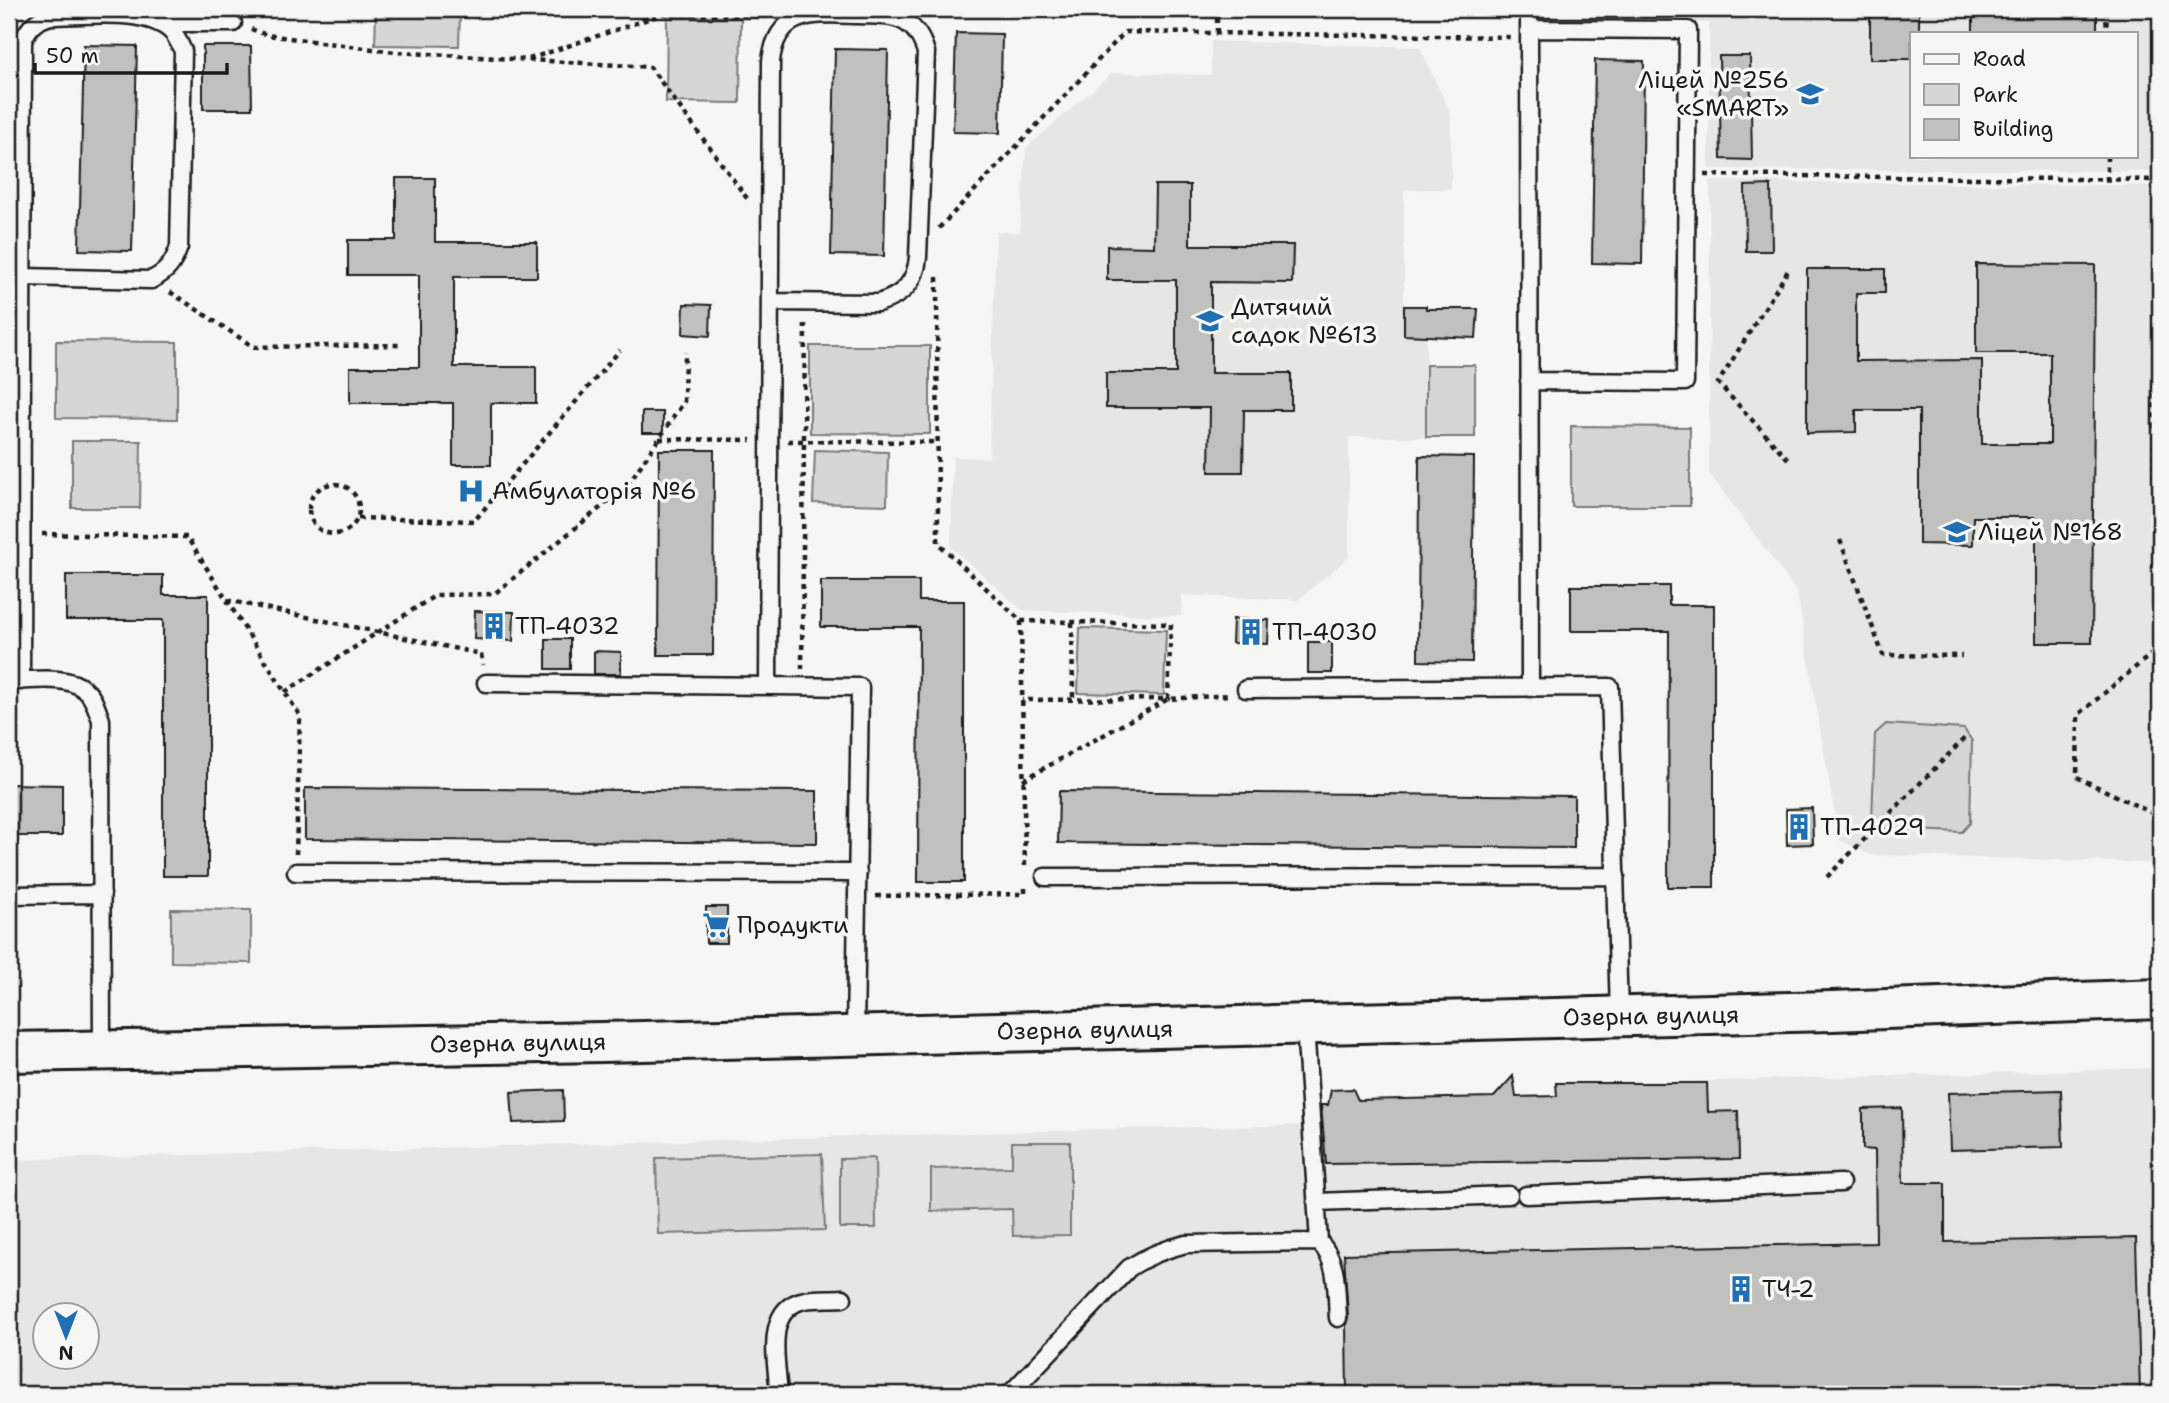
<svg xmlns="http://www.w3.org/2000/svg" width="2169" height="1403" font-family="'Shantell Sans',sans-serif">
	<rect width="100%" height="100%" fill="#f6f6f2"/>
	<filter id="ink" filterUnits="userSpaceOnUse"><feTurbulence type="fractalNoise" baseFrequency=".0143" numOctaves="2"/><feDisplacementMap in="SourceGraphic" scale="14" xChannelSelector="R" yChannelSelector="G"/><feConvolveMatrix kernelMatrix="1 2 1 2 8 2 1 2 1" color-interpolation-filters="sRGB"/></filter>
	<g filter="url(#ink)">
		<path fill="#e6e6e2" fill-rule="evenodd" d="M1650 9H2160V171L1709 169V23H1650ZM1912 33H2136V156H1912Z
			M1211 41 1420 47 1451 115V189L1404 190V306H1426V437H1349V557L1298 600 1182 595 1181 616 1022 610 951 547 953 457 989 458 996 232H1020L1026 148 1112 73 1211 75Z
			M1710 181 2160 186V863L1871 855 1839 840 1797 592 1709 473Z
			M2160 1068V1394H9V1160L1150 1128 1315 1125 1313 1105 1328 1104 1331 1090 1353 1089 1358 1100 1493 1097 1504 1086 1514 1084 1516 1097 1556 1096V1083L1658 1082 1663 1095 1678 1094 1679 1082ZM46 1316H88V1358H46Z"/>
		<path fill="#d6d6d2" stroke="#797977" stroke-width="2" d="M376 9H460L459 46 375 45Z
			M667 16 741 17 740 103 666 102Z
			M56 341 177 342V419L56 418Z
			M810 346H930V434L810 433Z
			M1426 365H1475V437H1426Z
			M1571 426 1690 427V506H1571Z
			M72 441H141L140 508H72Z
			M815 450 888 452 887 505 813 503Z
			M1080 628 1166 630 1164 695 1078 693Z
			M1886 724 1964 729 1972 741 1970 823 1962 832 1885 829 1872 821 1875 734Z
			M171 909 251 910V963L171 962Z
			M1012 1142H1070V1235L1013 1236 1012 1209 931 1211V1169L1012 1167Z
			M822 1154 825 1230 658 1234 656 1158Z
			M875 1158 876 1228H840V1159Z"/>
		<path fill="#c0c0bd" stroke="#1c1c1c" stroke-width="2" d="M1870 9H1919V33H1912V59H1870Z
			M1973 9 2097 10V33H1973Z
			M956 33 1002 34 1000 133 953 132Z
			M84 45 137 46 132 251 79 250Z
			M203 46H251L252 109H203Z
			M835 49 888 50 884 256 831 255Z
			M1719 56H1750L1752 160 1721 159Z
			M1595 60 1644 61 1642 264 1592 263Z
			M396 178H435V242H537V277H454V367H536V403H491V465H453V403H350V367H419V275H348V240H396Z
			M1155 185H1190V245H1293L1292 283 1211 282V373H1291V410H1244L1243 472H1209L1210 408H1106V373H1176V280H1107V246L1154 247Z
			M1771 185 1772 251H1746L1745 186Z
			M1976 264 2095 265 2092 643H2036V517H1973V545L1919 544V410H1856V432L1807 433V269H1885V293H1856V361L1982 360V444H2050V353H1976Z
			M684 304 711 305 710 336 683 334Z
			M1404 306H1426V309H1478L1476 338 1404 335Z
			M642 412H663V433H642Z
			M659 450H714L713 655H658Z
			M1419 456 1474 457 1472 662 1418 661Z
			M66 575H163V595H208V876H163V620H66Z
			M821 581H919V601H964V882H918L919 627H821Z
			M1571 586H1669V605H1714V887H1668L1669 631H1571Z
			M475 611 514 612 513 641 474 639Z
			M1233 619 1269 620 1268 644 1232 643Z
			M546 639H570V669H546Z
			M1308 642H1332V673H1308Z
			M594 651 621 652V674H594Z
			M9 784 62 785V836H9Z
			M305 788 817 791V843L305 839Z
			M1059 791 1574 796V848L1058 843Z
			M1812 808 1813 844 1787 845 1786 809Z
			M706 907H727V943H706Z
			M1513 1076 1516 1097 1557 1096 1556 1083H1707L1708 1112 1738 1111 1739 1159 1326 1164 1321 1105H1328L1331 1090 1353 1089 1358 1100 1494 1097Z
			M563 1090 564 1121 513 1123 511 1092Z
			M2061 1090 2063 1147 1950 1150 1948 1093Z
			M1902 1108 1903 1183H1945V1242L2136 1238 2140 1394H1347L1346 1325 1348 1317 1344 1254 1876 1243 1875 1150 1863 1149V1109Z"/>
		<g fill="none" stroke-linecap="round" stroke-linejoin="round">
			<defs>
				<path id="lane" d="M1529 9 1530 688
					M161 23H233
					M1529 29 1688 30 1685 382 1529 381
					M9 681C31 681 67 674 85 690 94 697 97 710 101 720L102 1051
					M21 681 23 41C29 26 36 20 51 16 86 16 147 7 172 32 177 37 180 45 183 51L179 247C173 264 167 272 151 280L23 277
					M486 683 860 687 855 1036
					M768 686 771 61C777 8 816 14 858 15 873 16 891 14 905 22 917 29 922 40 926 52L918 257C916 282 903 296 878 303L770 302
					M1246 689 1610 687 1619 1016
					M296 872 858 873
					M1045 877 1616 876
					M9 895 102 894
					M1305 1025 1319 1242C1339 1262 1336 1291 1338 1318
					M1526 1195 1841 1183
					M1316 1202 1509 1195
					M779 1394C777 1363 763 1308 805 1300 817 1298 831 1299 843 1298
					M1010 1394 1129 1268C1147 1256 1165 1249 1186 1244L1319 1242"/>
				<path id="secondary" d="M9 1052 603 1042 1832 1011 2160 999"/>
			</defs>
			<use href="#lane" stroke="#1c1c1c" stroke-width="21"/>
			<use href="#secondary" stroke="#1c1c1c" stroke-width="44"/>
			<path stroke="#1c1c1c" stroke-width="4.5" stroke-dasharray="5 5" stroke-linecap="butt" d="M2106 10 2107 33
				M251 29 267 35 395 52 650 67 749 201
				M1217 33V9
				M529 59 663 14 768 16
				M2107 156V180
				M1705 175 2160 180
				M939 228 1125 32 1511 37
				M2160 255 2154 264 2155 651 2078 715 2077 777 2160 817
				M937 277 938 543 1021 621 1171 624 1168 699 1022 700
				M170 292 254 347 401 345
				M659 439 751 440
				M788 441 938 442
				M1788 459 1718 383 1789 269
				M309 509a25 25 0 1 1 50 0a25 25 0 1 1-50 0Z
				M358 518 474 521 620 350
				M42 534 187 537 300 716 296 854
				M1840 540 1883 655 1962 656
				M227 600 481 654 483 665
				M1021 621 1025 869
				M1072 622 1073 699
				M802 669 805 321
				M285 692 436 595 494 594 626 487 684 402 685 352
				M1023 780 1168 699 1229 695
				M1827 877 1968 735
				M876 896 1025 894V885"/>
			<use href="#lane" stroke="#f6f6f2" stroke-width="16"/>
			<use href="#secondary" stroke="#f6f6f2" stroke-width="38"/>
		</g>
	</g>
	<defs>
		<symbol id="school-bare" viewBox="-9 -9 18 18"><path d="M0-5L7-2L0 1L-7-2ZM-4 1L0 2.5L4 1V4Q0 6-4 4Z" fill="#1f6fb2" stroke="#f6f6f2" stroke-width="2.5" paint-order="stroke"/></symbol>
		<symbol id="hospital-bare" viewBox="-9 -9 18 18"><path d="M-5-5h3v3.5h4V-5h3V5h-3V1.5h-4V5h-3Z" fill="#1f6fb2" stroke="#f6f6f2" stroke-width="2.5" paint-order="stroke"/></symbol>
		<symbol id="building-bare" viewBox="-9 -9 18 18"><path d="M-4-6H4V6H1V3H-1V6H-4ZM-2.5-4.3h1.7v1.8h-1.7ZM.8-4.3h1.7v1.8H.8ZM-2.5-1h1.7V.8h-1.7ZM.8-1h1.7V.8H.8Z" fill="#1f6fb2" stroke="#f6f6f2" stroke-width="2.5" paint-order="stroke"/></symbol>
		<symbol id="supermarket-bare" viewBox="-9 -9 18 18"><path d="M-6-5.5h2.5l.6 2H6L4.5 2H-2.5L-4.4-4H-6ZM-1.5 3.2a1.3 1.3 0 1 0 .1 0ZM3 3.2a1.3 1.3 0 1 0 .1 0Z" fill="#1f6fb2" stroke="#f6f6f2" stroke-width="2.5" paint-order="stroke"/></symbol>
	</defs>
	<g fill-rule="evenodd">
		<use href="#school-bare" x="1791" y="75" width="38" height="38"/>
		<use href="#school-bare" x="1191" y="302" width="38" height="38"/>
		<use href="#hospital-bare" x="452" y="472" width="38" height="38"/>
		<use href="#school-bare" x="1938" y="513" width="38" height="38"/>
		<use href="#building-bare" x="475" y="607" width="38" height="38"/>
		<use href="#building-bare" x="1232" y="613" width="38" height="38"/>
		<use href="#building-bare" x="1780" y="808" width="38" height="38"/>
		<use href="#supermarket-bare" x="697" y="906" width="38" height="38"/>
		<use href="#building-bare" x="1722" y="1270" width="38" height="38"/>
	</g>
	<g text-anchor="middle" stroke-width="7" stroke-linejoin="round" paint-order="stroke">
		<g font-size="24" fill="#1c1c1c" stroke="#f6f6f2" text-anchor="start">
			<text x="1789" y="88" text-anchor="end">Ліцей №256<tspan x="1789" dy="28">«SMART»</tspan></text>
			<text x="1231" y="315">Дитячий<tspan x="1231" dy="28">садок №613</tspan></text>
			<text x="492" y="499">Амбулаторія №6</text>
			<text x="1978" y="540">Ліцей №168</text>
			<text x="515" y="634">ТП-4032</text>
			<text x="1272" y="640">ТП-4030</text>
			<text x="1820" y="835">ТП-4029</text>
			<text x="737" y="933">Продукти</text>
			<text x="1762" y="1297">ТЧ-2</text>
		</g>
		<g font-size="24" fill="#1c1c1c" stroke="#f6f6f2">
			<text transform="translate(1651 1016) rotate(-1)" y="8">Озерна вулиця</text>
			<text transform="translate(1085 1030) rotate(-1)" y="8">Озерна вулиця</text>
			<text transform="translate(518 1043) rotate(-1)" y="8">Озерна вулиця</text>
		</g>
	</g>
	<rect width="2169" height="1403" fill="none" stroke="#f6f6f2" stroke-width="35"/>
	<rect x="18" y="18" width="2134" height="1368" fill="none" stroke="#1c1c1c" stroke-width="2.5" filter="url(#ink)"/>
	<rect x="1910" y="32" width="228" height="126" fill="#f6f6f2" stroke="#9f9f9c" stroke-width="2"/>
	<rect x="1924" y="54" width="35" height="10" fill="#f6f6f2" stroke="#9f9f9c" stroke-width="2"/>
	<text x="1973" y="66" font-size="21" fill="#1c1c1c">Road</text>
	<rect x="1924" y="84" width="35" height="21" fill="#d6d6d2" stroke="#9f9f9c" stroke-width="2"/>
	<text x="1973" y="102" font-size="21" fill="#1c1c1c">Park</text>
	<rect x="1924" y="119" width="35" height="21" fill="#c0c0bd" stroke="#9f9f9c" stroke-width="2"/>
	<text x="1973" y="136" font-size="21" fill="#1c1c1c">Building</text>
	<g transform="translate(66 1336) rotate(180)"><circle r="33" fill="#f6f6f2" stroke="#9f9f9c" stroke-width="2"/>
	<path d="M0-5L12 26L0 18L-12 26Z" fill="#1f6fb2"/>
	<text y="-10" font-size="19" font-weight="bold" text-anchor="middle" fill="#1c1c1c">N</text>
	</g>
	<path d="M35 63v10h192v-10" fill="none" stroke="#1c1c1c" stroke-width="3.5"/>
	<text x="46" y="63" font-size="21" fill="#1c1c1c" stroke="#f6f6f2" stroke-width="5" paint-order="stroke">50 m</text>
</svg>
